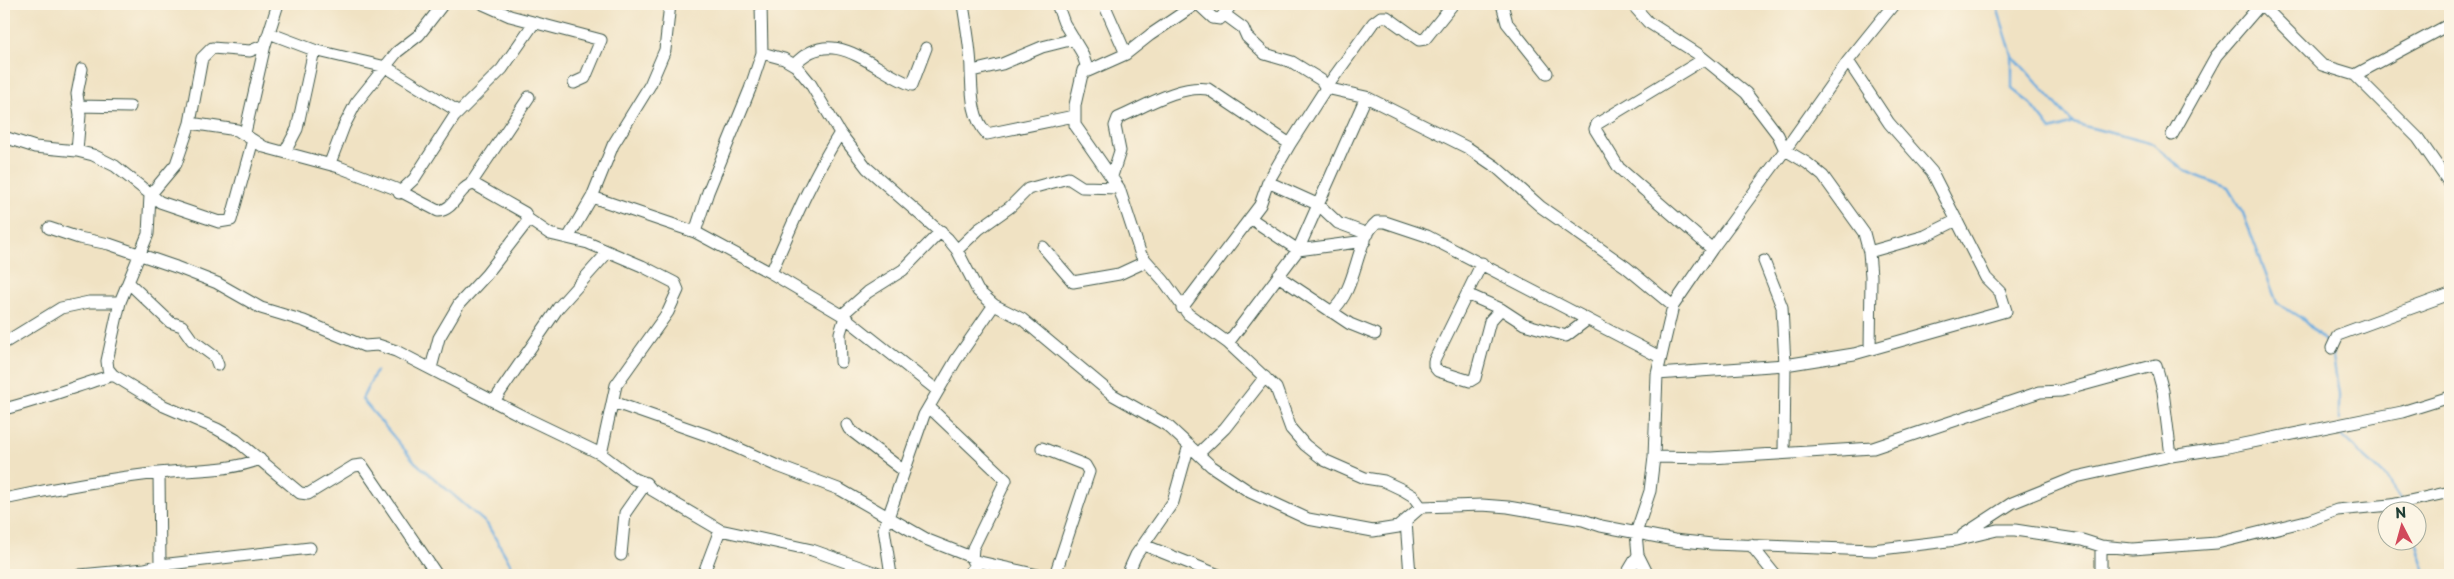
<svg xmlns="http://www.w3.org/2000/svg" width="2454" height="579" font-family="'Playpen Sans',sans-serif">
	<rect width="100%" height="100%" fill="#fcf5e5"/>
	<filter id="ink" filterUnits="userSpaceOnUse"><feTurbulence type="fractalNoise" baseFrequency=".02" numOctaves="2"/><feDisplacementMap in="SourceGraphic" scale="10" xChannelSelector="R" yChannelSelector="G"/><feConvolveMatrix kernelMatrix="1 2 1 2 8 2 1 2 1" color-interpolation-filters="sRGB"/></filter>
	<filter id="wash" filterUnits="userSpaceOnUse"><feTurbulence type="fractalNoise" baseFrequency=".0096" numOctaves="4" result="noise"/><feDisplacementMap in="SourceGraphic" scale="20" xChannelSelector="R" yChannelSelector="G"/><feGaussianBlur stdDeviation="1.12" result="paint"/><feColorMatrix in="noise" values="0 0 0 0 0 0 0 0 0 0 0 0 0 0 0 0 0 1.4 0 .05"/><feComposite in="paint" operator="in"/></filter>
	<g filter="url(#wash)">
		<rect width="100%" height="100%" fill="#f0e2c3"/>
		<g fill="none" stroke-linecap="round" stroke-linejoin="round">
			<path stroke="#6babde" stroke-width="2.5" d="M1996 4 2012 55 2073 123 2153 144 2185 171 2228 188 2243 213 2277 303 2301 318 2329 345
				M2012 56V89L2031 104 2051 130 2073 123
				M2332 351 2339 394V420
				M376 371 362 399 415 462 487 524 517 575
				M2339 428 2342 436 2384 475 2400 499
				M2416 542 2427 575"/>
		</g>
	</g>
	<g filter="url(#ink)">
		<g fill="none" stroke-linecap="round" stroke-linejoin="round">
			<defs>
				<path id="minor" d="M483 4 510 16 601 40 585 78 574 83
					M963 4C966 26 971 49 971 71 972 92 971 117 987 134L1074 116
					M1057 4 1064 23 1082 53 1088 71 1083 70 1075 105V125L1119 188 1141 255 1164 281 1188 314 1228 343 1276 388 1291 429 1305 445 1324 460 1365 478 1384 481 1403 490 1413 496 1421 507
					M1104 4 1126 54
					M1198 4 1213 18 1220 19 1232 4
					M1502 4 1507 23 1547 73
					M1632 4 1648 22 1698 54 1746 93 1778 135 1785 150 1807 163 1823 176 1864 233 1869 252 1871 276 1870 349
					M2261 4 2322 65 2355 75
					M4 5 5 4
					M1224 14 1243 28 1247 37 1265 54 1292 62 1321 80 1326 88 1366 97 1468 148 1496 167 1541 207 1626 267 1673 306
					M2450 24 2355 75 2418 138 2450 184
					M269 33 314 50 297 129 285 152
					M265 45 250 51 212 48 202 58 190 123 176 164 150 195 148 234 120 302 107 361 108 369 113 375 164 406 217 429 236 440 300 493 308 494 354 466 362 465 437 575
					M314 50 386 67 459 112
					M762 53 784 59 796 66 810 83 840 133 867 168 948 239 957 250 978 291 994 305 1022 319 1113 395 1168 426 1211 466 1250 492 1308 519 1373 531 1398 527 1421 507 1482 505 1508 507 1583 520 1601 526 1674 540 1712 544 1873 550 1956 540 1997 530H2015L2082 540 2101 546 2132 549 2217 543 2310 520 2337 510 2391 505 2450 492
					M1704 59 1597 124 1595 129 1619 168 1712 249
					M794 65C833 22 873 71 912 85L926 48
					M972 71 1002 64 1042 47 1074 39
					M1088 71 1126 54 1150 35 1196 4
					M78 106 130 107
					M190 123 237 130 264 147 339 167 396 189 438 211C456 210 458 186 474 184L525 213 528 219 527 222 486 275 459 304 439 338 431 368
					M245 133 265 45 278 4
					M2172 135 2216 56 2261 4
					M4 137 35 147 77 151 93 155 115 166 160 202 219 222 231 220 253 140
					M77 151 80 115 77 94 82 69
					M330 163 344 126 356 103 397 52 419 35 443 4
					M1112 176 1120 151 1115 126 1118 118C1146 106 1178 85 1208 89L1290 144
					M1268 182 1319 205 1338 223 1368 234
					M470 185 529 97
					M399 193 414 179 454 117 502 69 534 23
					M592 197 695 232 771 273 842 315 938 391
					M1250 218 1298 250 1365 241
					M528 219 550 234 588 243 642 266 675 283 678 290 668 312 616 385 601 454
					M49 228 79 238 109 244 176 267 217 283 261 308 304 321 364 346 378 345 396 351 528 419 601 454 634 479 646 483 652 490 720 530 812 550 882 575
					M695 232 708 192 750 89 762 53 761 4
					M568 238 592 197 613 145 650 85 665 50 670 4
					M1043 247 1073 282 1119 274 1145 262
					M957 250 979 229 1010 207 1028 189 1068 178 1082 187 1119 188
					M1869 252 1925 236 1957 220
					M1764 261 1782 307 1785 365 1784 452
					M1482 263 1434 361V366L1438 371 1470 381 1475 378 1490 321 1501 309
					M771 273C792 225 812 177 840 133
					M1278 276 1350 324 1375 334
					M129 283 170 322 182 326 192 340 215 357 218 365
					M1467 294 1501 309 1524 324 1566 336 1587 320
					M1182 308 1260 205 1268 182 1290 144 1326 88 1373 23 1381 17H1387L1419 40 1425 39 1453 4
					M1331 312C1359 288 1354 241 1377 222H1385L1427 236 1660 357
					M842 315 868 292 903 270 941 231
					M4 343 61 308 89 302H120
					M1228 343 1298 250 1366 97
					M2332 348 2338 335 2450 294
					M841 362 840 333 845 317
					M1657 374 1785 365 1854 354 2006 311 2000 292 1986 278 1932 172 1889 123 1848 61
					M494 401 558 308 608 252
					M613 402 718 439 775 465 841 490 928 540 971 557
					M929 407 1006 480 973 548 972 560 980 562
					M4 409C41 400 76 386 113 375
					M847 425 849 429 904 471
					M1042 448 1085 465 1089 472 1055 575
					M1198 454 1225 428 1265 377
					M1654 457 1711 458 1873 448 2040 392 2061 391 2156 365 2163 391 2171 456
					M4 499C55 488 107 479 158 473 192 469 228 472 260 459
					M1406 522 1410 575
					M1963 535 2012 503 2076 477 2171 456 2223 448 2402 412 2450 397
					M1144 545 1219 575
					M1751 545 1775 575
					M621 555 625 513 646 483
					M160 565 310 548
					M80 575 145 569 160 565 159 473
					M703 575 720 530
					M891 575 884 529 924 415 956 360 994 305
					M967 575 980 562 1038 575
					M1127 575 1136 555 1173 502 1189 445
					M1626 575 1638 555
					M1648 575 1638 555 1636 533 1650 491 1654 457 1657 374 1673 306 1712 249 1785 150 1848 61 1894 4
					M2101 575V546"/>
			</defs>
			<use href="#minor" stroke="#3e5649" stroke-width="13"/>
			<use href="#minor" stroke="#fff" stroke-width="11"/>
		</g>
	</g>
	<rect width="2454" height="579" fill="none" stroke="#fcf5e5" stroke-width="20"/>
	<g transform="translate(2402 526) rotate(354)"><circle r="24" fill="#fcf5e5" stroke="#a4ab9e"/>
	<path d="M0-4L9 19L0 12L-9 19Z" fill="#d1495b"/>
	<text y="-8" font-size="14" font-weight="bold" text-anchor="middle" fill="#1f3d34">N</text>
	</g>
</svg>
